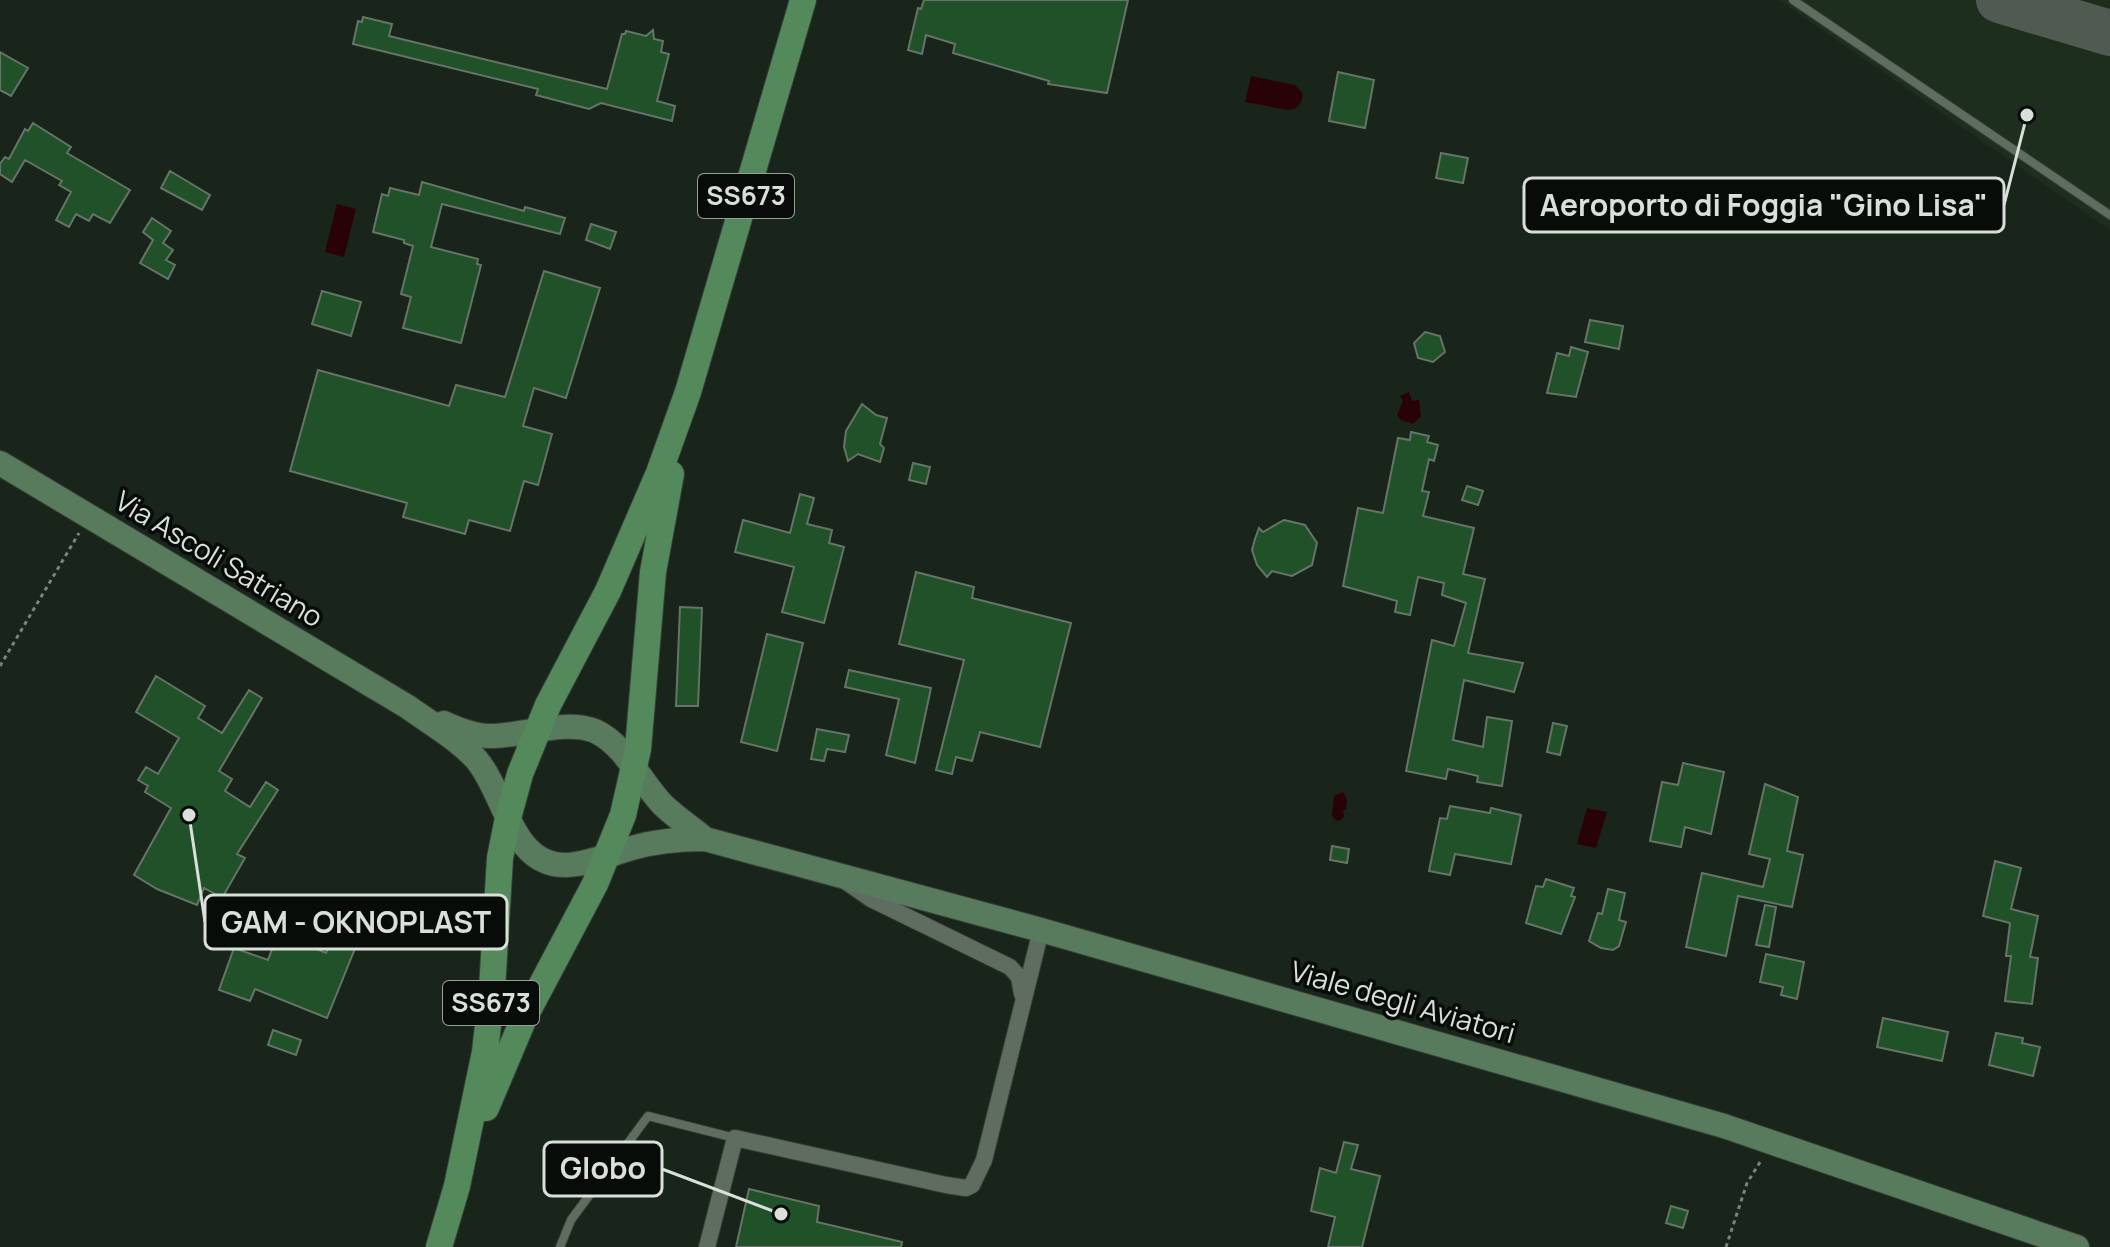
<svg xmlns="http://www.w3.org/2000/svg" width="2110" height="1247" font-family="Manrope,sans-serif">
	<rect width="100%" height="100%" fill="#19241a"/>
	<path fill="#1d2e1f" d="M1779 0H2110V230Z"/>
	<path fill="#290207" d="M1251 76 1295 85 1302 93C1304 102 1298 109 1288 110L1245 102Z
		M337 204 356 209 344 257 325 252Z
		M1409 392 1412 401 1419 400 1421 416 1413 424 1401 420 1397 415 1403 401 1400 396Z
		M1343 792 1347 800 1346 809 1343 811 1344 817 1339 821 1335 820 1332 815 1334 796Z
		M1587 808 1607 812 1596 848 1577 844Z"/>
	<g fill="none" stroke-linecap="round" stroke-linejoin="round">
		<path stroke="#505a51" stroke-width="46" d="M1999 0 2110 33"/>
	</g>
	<path fill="#215129" stroke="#667467" stroke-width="2" d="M924 0H1128L1107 93 1048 84 1049 81 953 53 955 44 926 35 922 54 908 50 918 8 921 9Z
		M363 17 392 24 389 36 607 89 622 34H625L626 31 646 36 653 30 654 39 663 41 661 52 669 54 657 101 675 106 672 121 601 103 589 109 536 95 538 89 353 44 358 21 362 22Z
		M0 52 28 68 11 96 0 90Z
		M1338 72 1374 80 1365 128 1329 121Z
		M33 123 71 147 67 153 130 190 110 223 93 214 89 221 76 214 69 227 56 220 71 192 59 185 62 181 25 160 12 182 0 174V164L5 157 9 159 25 129 28 131Z
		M1441 153 1468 158 1463 183 1436 178Z
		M170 171 210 195 202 210 161 188Z
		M422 182 524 211 525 207 565 218 560 234 442 204 431 247 478 259 477 264 481 265 461 343 403 328 411 297 401 294 413 246 404 243V240L373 232 382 194 388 196 390 188 419 195Z
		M152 218 171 231 163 243 173 250 166 260 175 265 168 279 140 263 153 240 143 232Z
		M591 224 616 232 610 249 586 240Z
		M544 271 600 288 566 398 534 388 523 426 552 434 538 485 524 481 510 531 469 520 465 534 403 517 407 503 290 471 318 370 449 406 456 385 505 397Z
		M322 291 361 302 351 336 312 324Z
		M1590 320 1623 326 1619 349 1585 342Z
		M1425 332 1440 336 1445 352 1433 362 1418 358 1414 343Z
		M1571 347 1588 352 1576 397 1547 393 1557 353 1569 356Z
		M862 404 876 415 887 418 880 444 884 448 880 462 858 454 848 461 844 447 846 431Z
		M1411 432 1429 436 1427 442 1438 445 1434 461 1429 459 1422 491 1429 492 1423 516 1474 528 1463 574 1485 579 1468 653 1523 663 1514 692 1464 680 1453 740 1483 747 1487 717 1512 721 1502 786 1477 782 1478 776 1448 769 1446 779 1406 771 1432 640 1454 646 1466 603 1442 595 1444 583 1418 577 1410 615 1395 612 1397 601 1343 586 1358 508 1383 513 1398 438 1410 440Z
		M913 463 930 467 926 484 909 480Z
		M1467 486 1483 491 1478 505 1462 500Z
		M800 494 814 498 807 524 832 530 829 543 844 547 824 623 782 612 794 567 735 552 743 520 790 533Z
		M1284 520 1305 525 1317 543 1312 565 1292 576 1272 571 1267 577 1257 565 1252 550 1255 539 1259 528 1263 532Z
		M916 572 974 587 972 598 1071 623 1040 747 980 732 972 761 956 757 952 774 936 770 964 660 899 644Z
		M680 607 702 608 698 706H676Z
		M767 634 803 643 777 751 741 742Z
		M849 670 931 688 915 763 886 755 899 699 845 687Z
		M156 676 205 706 198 718 222 733 249 690 262 698 219 771 232 779 225 791 250 807 266 782 278 790 237 854 245 858 222 898 204 888 197 905 157 889 134 875 171 808 145 792 148 786 138 780 146 767 158 774 179 738 136 712Z
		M1553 723 1567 726 1560 755 1547 752Z
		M817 729 849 735 845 752 827 749 824 761 811 759Z
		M1683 763 1724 772 1711 834 1685 827 1681 847 1650 841 1662 782 1678 785Z
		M1765 784 1798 797 1787 851 1803 855 1792 907 1738 896 1726 956 1686 947 1702 873 1763 887 1770 859 1749 854Z
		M1450 806 1490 813 1491 808 1521 815 1511 864 1455 854 1450 875 1429 871 1440 818 1447 819Z
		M1332 846 1349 849 1347 863 1330 860Z
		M1995 861 2021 868 2011 909 2038 916 2030 957 2038 958 2032 1004 2005 1001 2011 956H2006L2010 923 1983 916Z
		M1546 879 1574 888 1571 896 1575 897 1561 934 1526 923 1536 886 1543 887Z
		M1608 889 1625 893 1619 920 1626 922 1619 946 1613 950 1601 948 1589 941 1598 913 1602 914Z
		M1765 905 1776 907 1769 947 1756 945Z
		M342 917 364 926 327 1018 255 989 250 1001 219 990 234 948 268 960 278 933 326 953Z
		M1766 954 1804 962 1797 999 1781 995 1783 987 1760 982Z
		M1883 1018 1948 1032 1942 1061 1877 1047Z
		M273 1030 301 1040 296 1055 268 1045Z
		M1996 1033 2023 1038 2022 1043 2040 1047 2033 1076 1989 1065Z
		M1344 1142 1358 1145 1351 1169 1380 1176 1362 1247H1328L1335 1217 1311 1211 1320 1168 1336 1173Z
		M749 1189 819 1206 817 1222 902 1242 901 1247H736Z
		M1671 1206 1688 1211 1683 1228 1666 1223Z"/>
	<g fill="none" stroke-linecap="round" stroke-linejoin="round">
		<defs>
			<path id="service" d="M1793 0 2110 215
				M560 1247 571 1220 648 1116 735 1138"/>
			<path id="minor" d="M845 881 871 899 1010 967 1019 977 1022 994
				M707 1247 735 1138 946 1185 966 1188 972 1185 984 1160 1041 930"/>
			<path id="secondary" d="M0 463 408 707C430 723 458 739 476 759 505 792 511 867 567 865 589 864 611 854 632 848 656 841 681 839 705 839L1041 930 1724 1126 2077 1247
				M444 723C459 730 474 736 491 736 522 736 566 719 595 731 624 744 641 782 662 804 675 817 691 827 705 839"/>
			<path id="primary" d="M486 1108 524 1018 595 884 623 815 638 749 653 572 671 474
				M439 1247 457 1186 485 1052 492 989 500 858 508 818 520 774 548 705 608 591 659 473 688 392 803 0"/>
		</defs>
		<use href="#service" stroke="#374038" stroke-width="10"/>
		<use href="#minor" stroke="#374038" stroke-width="18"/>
		<use href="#secondary" stroke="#374038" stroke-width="26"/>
		<use href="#primary" stroke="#374038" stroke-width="28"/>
		<path stroke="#7b847c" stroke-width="3" stroke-dasharray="4 4" stroke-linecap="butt" d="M0 666 79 533
			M1726 1247 1747 1183 1762 1159"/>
		<use href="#service" stroke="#5f6d60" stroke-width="8"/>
		<use href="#minor" stroke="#5f6d60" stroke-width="16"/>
		<use href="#secondary" stroke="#597b5d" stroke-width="24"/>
		<use href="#primary" stroke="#53895b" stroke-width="26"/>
	</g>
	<g text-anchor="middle" stroke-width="7" stroke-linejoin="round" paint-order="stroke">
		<g fill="#070c08" stroke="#99a09a" stroke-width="2">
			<rect x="698" y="174" width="96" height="44" rx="6"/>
			<rect x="443" y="981" width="96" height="44" rx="6"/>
		</g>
		<g font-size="26" font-weight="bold" fill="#d8e0d9">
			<text x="746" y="205">SS673</text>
			<text x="491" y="1012">SS673</text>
		</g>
		<g font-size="28" fill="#d8e0d9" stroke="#070c08">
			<text transform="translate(219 559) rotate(31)" y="10">Via Ascoli Satriano</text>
			<text transform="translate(1403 1002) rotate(16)" y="10">Viale degli Aviatori</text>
		</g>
	</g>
	<path fill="none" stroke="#d8e0d9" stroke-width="3" d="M2027 115L2004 205M189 815L205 922M781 1214L662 1169"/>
	<g fill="#d8e0d9" stroke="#070c08" stroke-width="3">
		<circle cx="2027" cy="115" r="8"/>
		<circle cx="189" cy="815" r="8"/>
		<circle cx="781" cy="1214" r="8"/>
	</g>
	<g fill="#070c08" stroke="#d8e0d9" stroke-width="3">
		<rect x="1524" y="178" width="480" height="54" rx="8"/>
		<rect x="205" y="895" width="302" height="54" rx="8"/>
		<rect x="544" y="1142" width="118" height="54" rx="8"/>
	</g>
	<g font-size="30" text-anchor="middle" font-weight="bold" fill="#d8e0d9">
		<text x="1764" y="216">Aeroporto di Foggia "Gino Lisa"</text>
		<text x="356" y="933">GAM - OKNOPLAST</text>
		<text x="603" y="1179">Globo</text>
	</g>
</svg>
